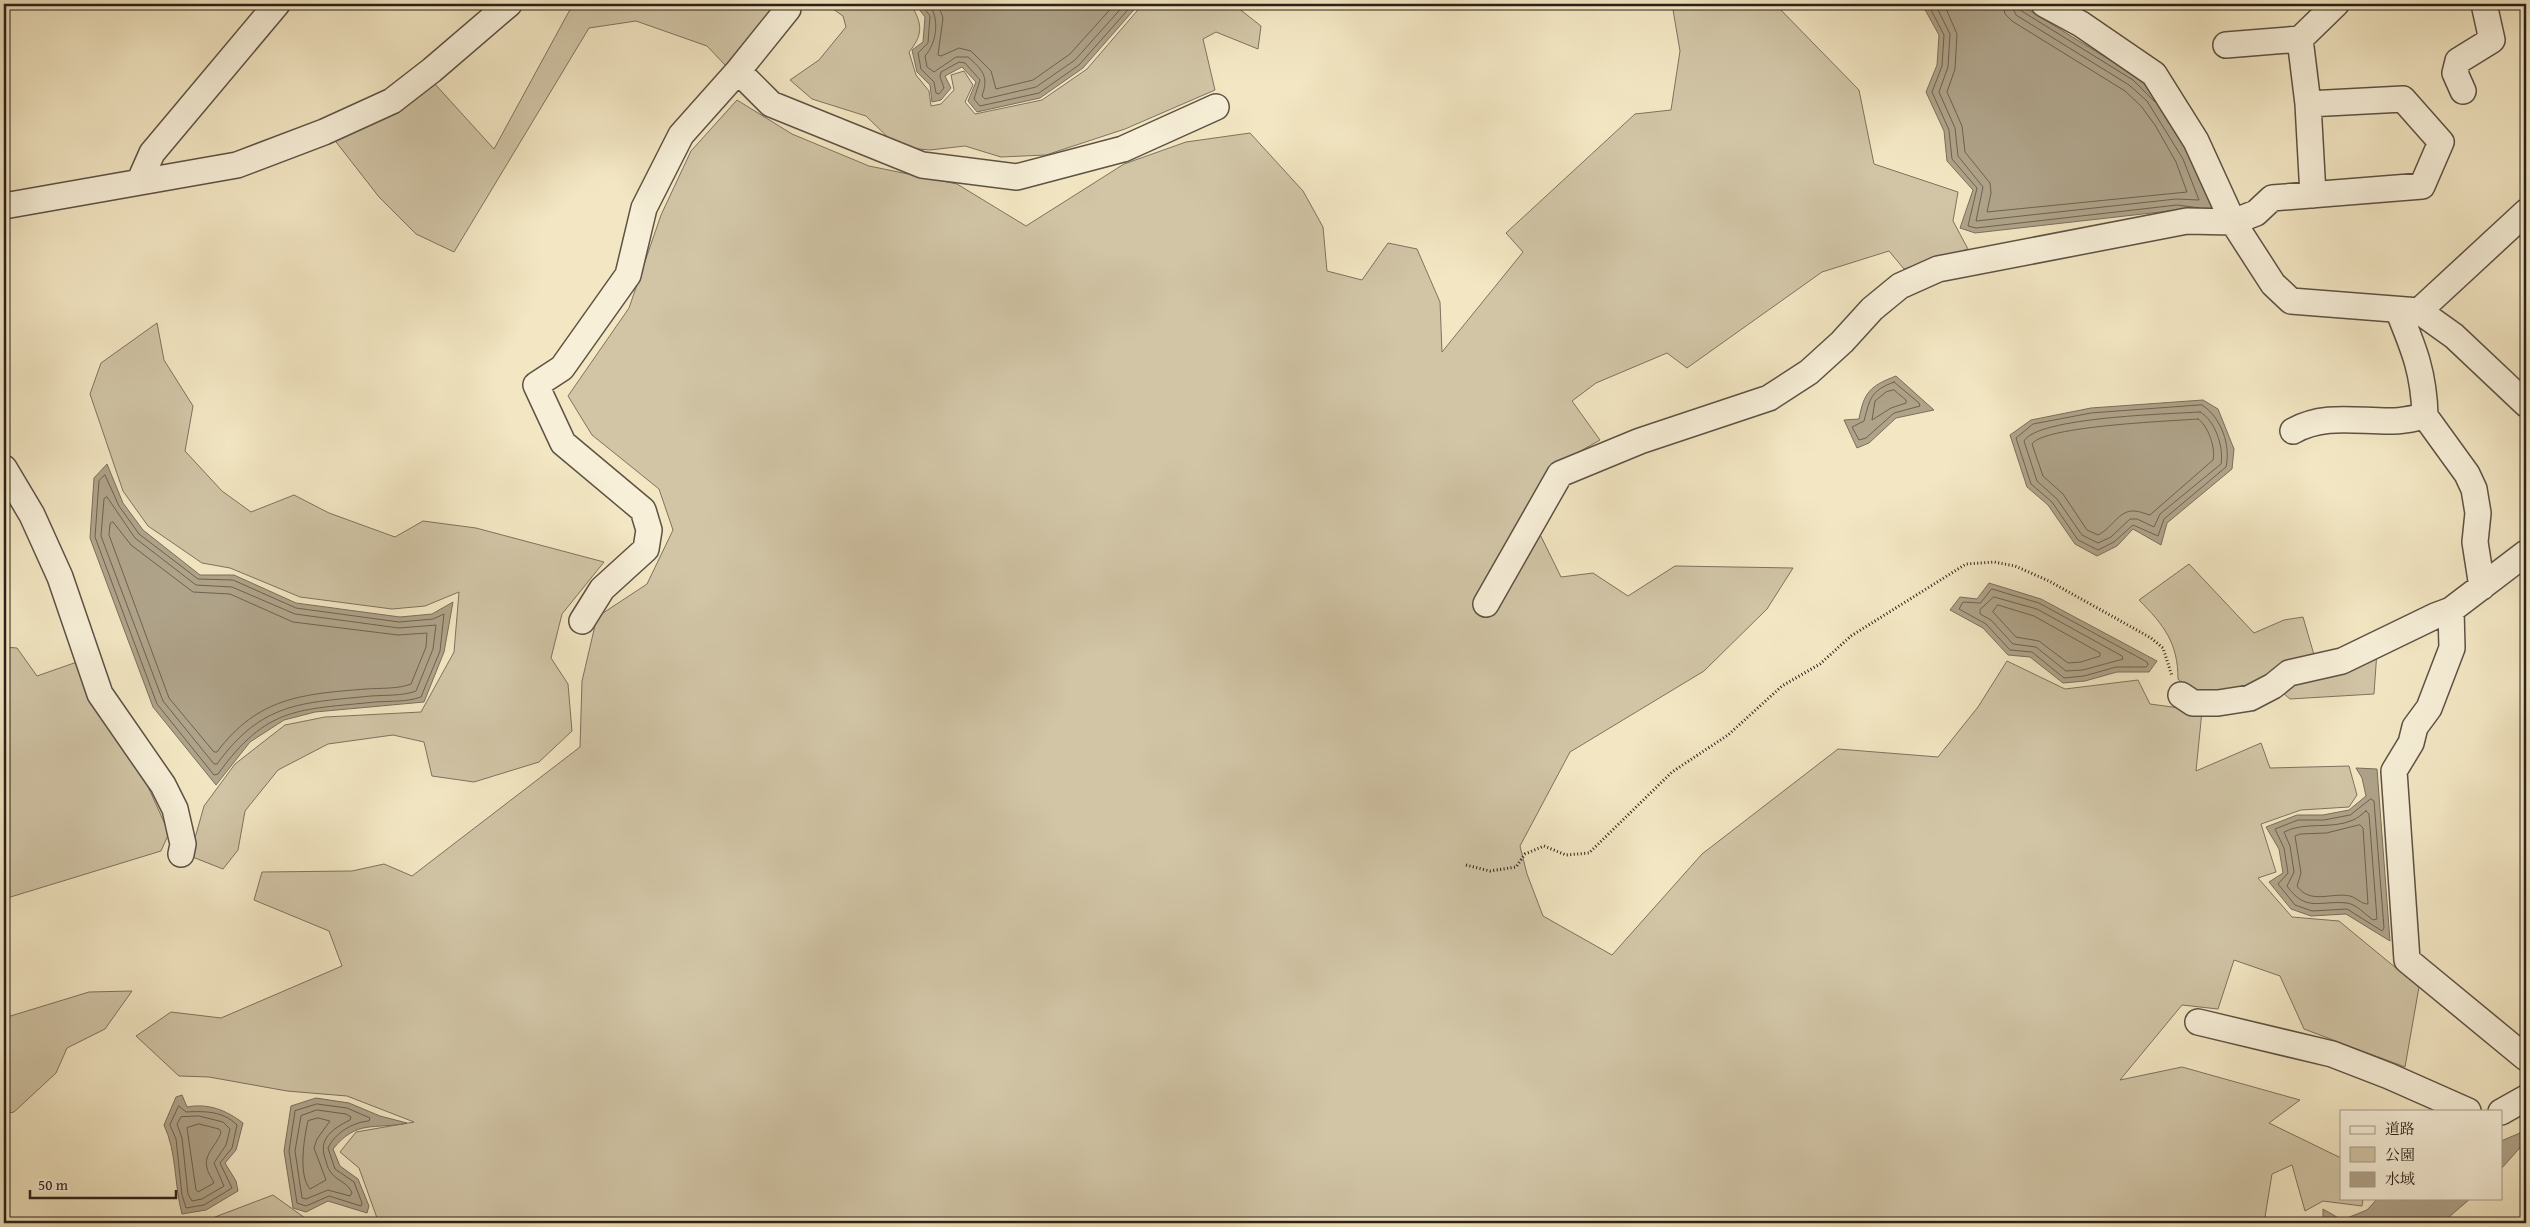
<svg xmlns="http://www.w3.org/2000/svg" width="2530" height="1227" font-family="'Gentium Book Plus','Noto Serif JP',serif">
	<rect width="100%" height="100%" fill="#f3e7c3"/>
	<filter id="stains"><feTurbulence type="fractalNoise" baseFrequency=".004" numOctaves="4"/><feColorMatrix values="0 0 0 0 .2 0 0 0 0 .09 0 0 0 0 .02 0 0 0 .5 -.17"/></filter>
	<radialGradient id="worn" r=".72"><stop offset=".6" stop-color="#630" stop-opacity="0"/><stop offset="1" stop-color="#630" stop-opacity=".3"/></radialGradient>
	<path fill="#d1c5a6" stroke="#7e7260" d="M573 4H774L772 19 727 67 707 46 636 21 589 28 454 252 416 234 379 197 333 138 434 83 494 149Z
		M826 4H896L913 8C923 26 922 36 909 52L916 75 929 91 931 106 941 104 954 90 951 75 964 71 973 85 965 102 975 114 1042 100 1087 69 1143 4H1233L1261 26 1258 49 1216 32 1203 39 1215 90 1125 129 1046 155 1001 157 965 146 930 150 898 147 866 116 812 99 790 80 819 60 846 27 843 16Z
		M1672 4 1776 5 1859 90 1874 164 1958 192 1953 221 1968 249 1904 269 1889 251 1822 272 1687 368 1667 353 1596 383 1572 401 1600 440 1554 466 1527 508 1561 577 1593 573 1628 596 1675 566 1793 568 1767 609 1704 671 1570 752 1520 846 1527 874 1543 916 1612 955 1702 854 1838 749 1938 757 1978 707 2007 661 2065 689 2138 680 2150 704 2202 711 2196 771 2261 743 2270 768 2349 766 2357 795 2349 807 2301 810 2261 824 2276 872 2258 878 2292 917 2339 921 2419 987 2405 1067 2304 1029 2280 976 2234 960 2218 1009 2182 1005 2120 1080 2182 1067 2300 1100 2269 1123 2341 1158V1198H2363L2362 1206 2323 1201 2305 1211 2292 1165 2272 1174 2265 1217 2273 1223H330L377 1218 359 1168 340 1152 356 1132 414 1122 347 1096 287 1091 209 1077 179 1076 136 1036 171 1012 221 1018 342 966 329 931 254 900 262 872 352 871 384 864 412 876 580 747 582 681 597 617 647 584 673 530 659 489 592 435 568 396 629 308 661 215 691 151 737 100 792 134 869 166 957 184 1026 226 1124 164 1186 142 1250 133 1303 191 1323 227 1327 271 1362 280 1388 243 1417 249 1440 302 1442 352 1523 252 1506 233 1635 114 1671 110 1680 51Z
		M157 323 164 360 193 406 185 451 222 491 251 512 294 495 329 513 395 537 423 521 476 528 604 562 562 614 551 658 568 684 572 731 539 762 474 782 432 776 424 742 393 735 328 744 278 770 245 811 238 850 223 869 190 856 204 806 235 764 285 725 325 717 421 712 454 652 459 592 425 606 392 609 300 597 230 568 202 563 148 526 123 491 90 394 101 363Z
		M2189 564 2254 633 2284 620 2303 617 2319 672 2377 651 2374 694 2290 699 2270 682 2195 695 2178 679C2178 643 2164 625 2139 600Z
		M4 647 17 648 37 676 77 662 136 760 169 833 161 851 4 899Z
		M132 991 105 1029 67 1048 56 1073 14 1112 4 1114V1018L89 992Z
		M273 1195 312 1223H211L215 1217Z"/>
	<path fill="#afa389" stroke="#7a6f5c" d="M915 4H1139L1083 68 1040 98 977 112 968 101 976 82 962 67 945 76 951 88 941 100 932 102 930 85 917 72 912 50 923 42 925 17Z
		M1924 4H2019L2136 76 2155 93 2171 115 2217 211 2178 210 1975 233 1960 228 1973 190 1947 161 1944 131 1926 92 1937 65 1939 35 1923 6Z
		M1896 376 1934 410 1896 418 1869 443 1857 448 1844 420 1859 419C1864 392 1870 386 1896 376Z
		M2203 400 2218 409 2234 449 2232 469 2167 523 2161 545 2133 529 2117 546 2097 556 2075 544 2048 505 2027 487 2010 435 2031 420 2091 408Z
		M107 464 123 503 143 530 200 575H234L296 603 400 617 432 614 453 602 444 652 424 702 315 712 284 720 250 742 216 785 153 707 90 538 94 478Z
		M1989 583 2041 599 2157 661 2149 672H2117L2085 681 2063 683 2030 657 2008 655 1983 628 1950 610 1960 597 1977 599Z
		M2356 768 2377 769 2390 941 2346 914 2311 916 2291 909 2269 882 2283 873 2279 849 2266 827 2297 815H2323L2349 810 2366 796 2362 778Z
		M182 1095 187 1107C208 1103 226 1110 243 1123L236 1150 225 1163 236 1181 238 1191 206 1210 182 1214C174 1184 177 1153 164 1125L176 1097Z
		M316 1098 349 1103 380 1116 407 1123C374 1130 357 1119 333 1149L340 1166 358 1179 369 1206 367 1213 328 1201 306 1212 293 1208 284 1151 291 1106Z
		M2526 1107V1141L2501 1169V1141L2520 1133 2524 1120 2520 1108Z
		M2378 1198H2471L2442 1223H2323V1209L2342 1220 2367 1210Z"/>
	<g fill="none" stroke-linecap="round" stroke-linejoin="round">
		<path stroke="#6d6251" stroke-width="1" d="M921 4 930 16 928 43 918 53 921 69 934 82 936 93 939 94 944 88 940 77 941 72 959 62 965 63 980 80 974 99 980 106 1039 93 1079 65 1133 4
			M929 4C940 19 937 42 925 56L927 67 934 72 956 57H968C983 70 989 77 982 96L985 99 1036 87 1075 60 1125 4
			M938 4 943 18 938 55 941 56 959 48 971 51 991 71 996 89 1033 80 1070 54 1115 4
			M1928 4 1944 35 1942 66 1932 92 1949 130 1952 159 1977 188 1968 226 1976 228 2177 205 2200 208
			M1935 4 1950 34 1948 67 1939 92 1955 128 1958 156 1983 187 1976 221 2176 199 2199 200 2183 159 2147 101 2129 85 2016 15 2011 4
			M1944 4 1957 34 1955 69 1947 92 1962 126 1965 152 1990 183 1991 193 1987 212 2187 192 2176 162 2155 125 2141 106 2125 91 2012 21 2005 14 2003 4
			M2017 4 2020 10 2133 80 2155 102
			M1894 382 1919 403 1920 406 1894 413 1866 438 1859 440 1852 427 1864 421C1870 399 1870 391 1894 382Z
			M1894 390 1906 400V403L1891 408 1872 420 1875 401 1886 392Z
			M2202 405C2221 417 2231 445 2226 467L2164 519 2158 536 2133 525 2114 542 2098 550 2078 540 2052 502 2031 484 2016 438 2033 424 2091 413Z
			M2200 412C2215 420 2224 447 2221 464L2160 514 2154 527 2137 519H2130L2111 537 2098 543 2082 535 2057 499 2037 481 2024 441C2038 417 2169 414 2200 412Z
			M2198 419C2208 425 2216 449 2213 460L2150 515C2145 514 2140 511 2134 511 2119 510 2111 529 2098 535L2087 530 2063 494 2043 476 2032 444C2043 426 2172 421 2198 419Z
			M105 475 119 506 139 534 198 579 233 580 296 608 399 622 433 619 444 614 440 651 421 697C407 702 390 701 375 702 298 710 267 706 218 774L214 775 157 704 95 537 99 481Z
			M107 497 135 538 196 585 232 587 295 614 399 628 436 625 433 649 416 691C403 696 385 695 371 696 301 703 262 702 217 764H214L163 701 101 536 104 499Z
			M113 522 131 545 193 592 230 594 293 622 398 635 427 633 426 647 411 684C399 689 380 688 366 689 303 694 258 697 217 752H214L169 698 109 535 110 524Z
			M1992 589 2039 603 2147 662 2148 665 2146 667H2116L2084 676 2064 678 2032 652 2010 650 1986 624 1959 609 1963 602 1980 603Z
			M1994 597 2037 609 2122 656 2123 659 2083 670 2066 671 2036 647 2013 644 1991 620 1980 614V610Z
			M1998 605 2034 616 2100 653V656L2081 662 2068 663 2039 641 2016 637 1993 612Z
			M2371 799 2374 801 2384 928 2382 931 2347 909 2312 911 2295 905 2278 884 2288 873 2284 848 2275 829 2298 820H2324L2350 815Z
			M2366 811 2369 814 2377 919 2373 920C2366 915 2356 904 2347 903 2320 900 2306 913 2287 886L2294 872 2290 846 2284 832C2305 821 2331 830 2353 820 2358 818 2362 814 2366 811Z
			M2360 825 2363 828 2368 904C2361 904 2357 898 2350 896 2332 892 2310 905 2297 886L2301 873 2295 836 2300 834 2326 833Z
			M317 1104 347 1108 370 1118 369 1121C353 1122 335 1133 328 1148L335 1169 354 1182 362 1203 361 1206 329 1196 306 1206 297 1203 289 1151 295 1111Z
			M179 1106 186 1112C205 1111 223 1111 237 1125L232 1148 220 1163 232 1188 204 1205 186 1208 182 1195 176 1139 170 1125Z
			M317 1110 346 1114 351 1117 350 1120C332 1129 317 1139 326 1161 327 1166 329 1171 333 1175 340 1182 348 1183 352 1193L350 1196 328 1190 306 1199 302 1198 295 1151 301 1116Z
			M199 1116 223 1122 230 1129 226 1145 214 1163 224 1186 202 1199 192 1201 188 1194 182 1138 177 1124 181 1117Z
			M318 1118 330 1121 317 1139 314 1148 326 1180 310 1189C298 1175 304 1138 308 1121Z
			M199 1124 219 1129 221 1132C218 1144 203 1154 207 1168 208 1173 212 1178 214 1183L198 1192 196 1190 187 1128Z"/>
		<defs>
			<path id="minor" d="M2044 4 2081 24 2154 74 2196 141 2233 222 2273 284 2291 301 2419 311 2454 336 2526 404
				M2226 45 2300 39
				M738 71 771 104 922 165 1017 177 1123 149 1216 107
				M2463 91 2455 73 2458 61 2492 40 2484 4
				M2308 104 2313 195
				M140 180 152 153 277 4
				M4 206 237 165 324 132 392 101 432 70 509 4
				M2419 311 2526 212
				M2425 416 2467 474 2474 489 2478 513 2475 542 2482 587
				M2293 431C2325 413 2359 422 2394 421 2405 421 2415 418 2425 416 2424 373 2414 349 2398 310
				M4 468 32 515 60 577 100 694 163 785 175 809 183 844 181 854
				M2526 553 2451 610 2452 648 2429 708 2415 727 2411 743 2394 771 2407 960 2526 1058
				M1486 604 1560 474 1640 441 1769 398 1809 372 1842 342 1872 309 1900 286 1938 269 2187 221 2233 222 2256 213 2272 198 2422 186 2441 142 2403 99 2308 104 2300 39 2336 4
				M582 621 602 589 646 549 649 530 643 510 563 443 536 385 562 368 628 275 644 208 681 135 738 71 788 9V4
				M2181 695 2193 703H2218L2250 698 2273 686 2289 673 2342 661 2435 616 2451 610
				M2198 1022 2332 1054 2389 1076 2468 1111
				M2501 1112 2526 1098"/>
		</defs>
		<use href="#minor" stroke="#5d5244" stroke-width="28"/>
		<path stroke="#2b2019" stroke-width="3" stroke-dasharray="1 2.5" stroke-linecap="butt" d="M1466 865 1490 871 1516 867 1525 854 1544 846 1566 855 1589 853 1672 772 1728 735 1782 686 1820 664 1851 636 1966 564 1994 562 2015 566 2049 581 2151 638 2163 648 2172 676"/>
		<use href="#minor" stroke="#f7efd8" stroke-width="25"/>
	</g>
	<rect width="2530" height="1227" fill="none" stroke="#f3e7c3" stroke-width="20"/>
	<rect x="5" y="5" width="2520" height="1217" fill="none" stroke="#2b2019" stroke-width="2.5"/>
	<rect x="10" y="10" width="2510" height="1207" fill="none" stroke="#2b2019"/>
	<rect x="2340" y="1110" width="162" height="90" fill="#f7efd8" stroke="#a59c8c"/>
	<rect x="2350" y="1126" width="25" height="8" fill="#f7efd8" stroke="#a59c8c"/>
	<text x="2385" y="1134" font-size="15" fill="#2b2019">道路</text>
	<rect x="2350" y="1147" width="25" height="15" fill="#d1c5a6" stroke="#a59c8c"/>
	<text x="2385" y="1160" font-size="15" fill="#2b2019">公園</text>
	<rect x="2350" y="1172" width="25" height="15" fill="#afa389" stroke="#a59c8c"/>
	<text x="2385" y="1184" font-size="15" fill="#2b2019">水域</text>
	<path d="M30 1190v8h146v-8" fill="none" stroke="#2b2019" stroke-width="2.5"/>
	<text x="38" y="1190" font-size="15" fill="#2b2019" stroke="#f7efd8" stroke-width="4" paint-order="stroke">50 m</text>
	<rect width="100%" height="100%" filter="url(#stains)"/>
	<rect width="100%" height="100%" fill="url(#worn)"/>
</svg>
